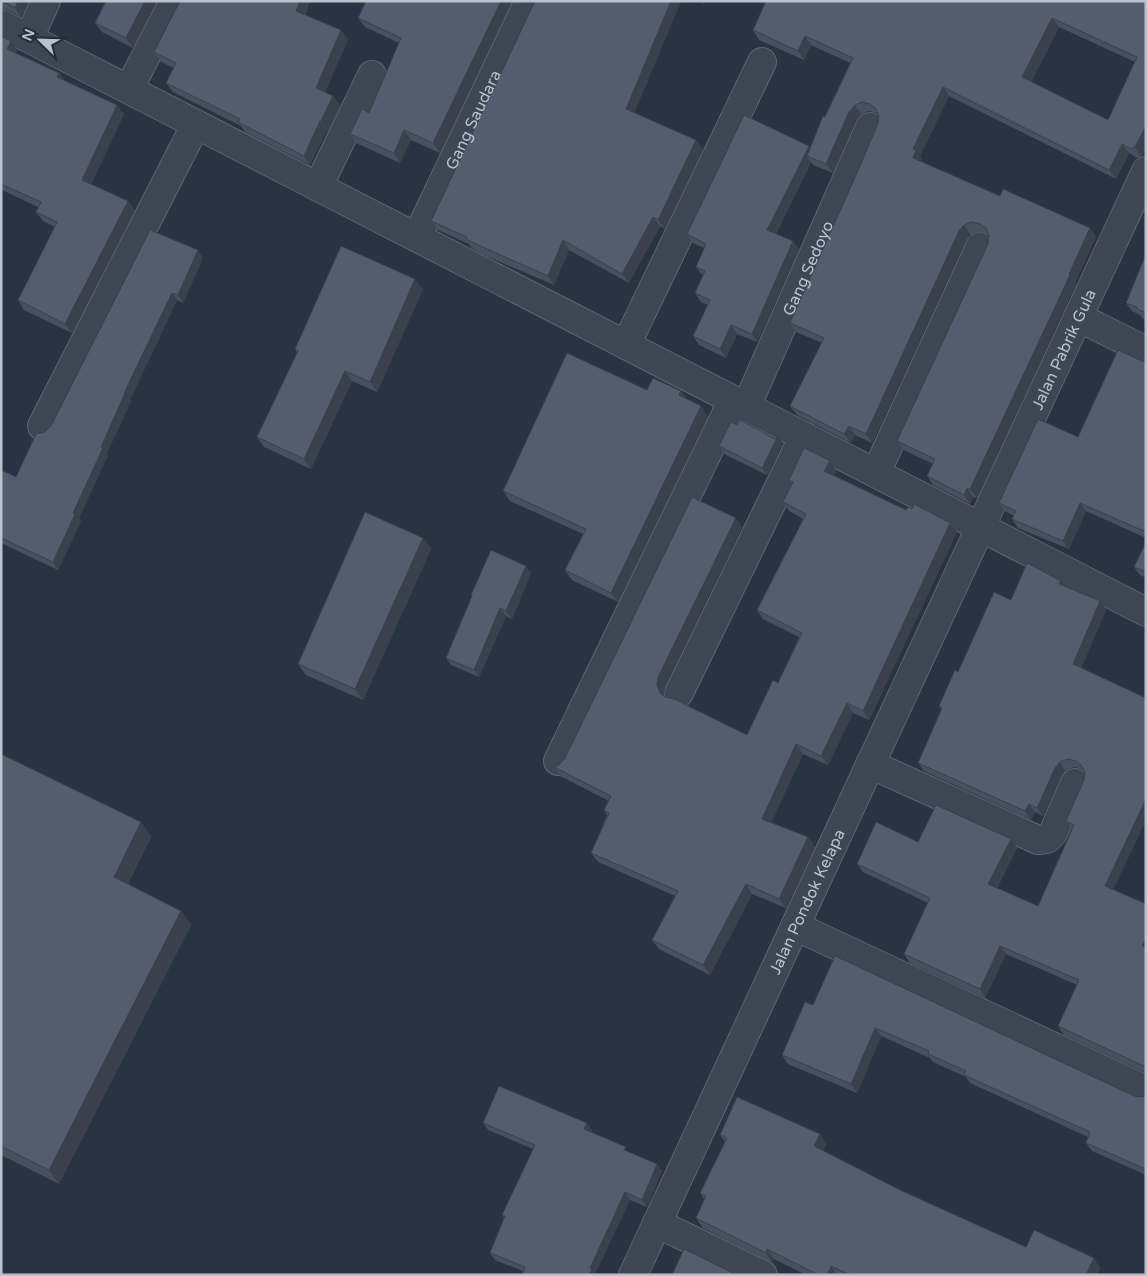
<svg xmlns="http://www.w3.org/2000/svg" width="1147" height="1276" font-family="'Varela Round',sans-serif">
	<rect width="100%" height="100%" fill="#293443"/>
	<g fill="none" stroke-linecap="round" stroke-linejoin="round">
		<defs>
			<g id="minor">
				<path d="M1 24 1146 612"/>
				<path d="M29 38 46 1"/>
				<path d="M129 89 174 1"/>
				<path d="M318 187 372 75"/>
				<path id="s1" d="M417 237 529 1"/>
				<path d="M1078 317 1146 351"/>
				<path d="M626 345 762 62"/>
				<path id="s2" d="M746 407 870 127"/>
				<path d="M42 426 196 124"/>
				<path d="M876 473 980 247"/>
				<path d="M679 693 804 436"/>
				<path d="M558 761 733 400"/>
				<path d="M870 764 1038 840 1047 839 1053 833 1075 783"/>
				<path d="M795 926 1146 1090"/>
				<path d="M657 1223 763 1275"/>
				<path id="s3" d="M633 1275 1146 171"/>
			</g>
		</defs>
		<use href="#minor" stroke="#5c6470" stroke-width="30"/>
		<use href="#minor" stroke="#3d4652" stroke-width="28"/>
	</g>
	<path fill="#47505e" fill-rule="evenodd" d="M1 1H29L21 17 8 10 1 9Z
		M106 1H156L133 48 102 32 95 23Z
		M310 1 305 15 348 39 325 92 333 96 340 106 328 131 327 130 310 165 245 132 241 126 173 92 166 83 174 68 161 62 154 52Z
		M512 1 440 153 411 140 400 163 356 143 350 134 369 113 399 43 365 27 358 18Z
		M623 1H681L634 113 703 149 665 229 660 226 629 283 569 250 554 285 484 255 473 249 469 244 438 230 431 221Z
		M1146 1V148L1141 157 1137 158 1129 153 1116 179 949 96 920 156 922 159 921 162 1000 196 1090 228 1096 237 1075 283 1076 284 1075 286 977 498 973 497 970 504 933 485 927 476 933 464 904 450 897 441 988 244 989 236 986 233 978 232 971 235 966 240 872 443 855 435 851 443 797 415 790 406 822 343 796 332 790 323 853 182 878 124 879 117 877 113 869 111 861 114 856 121 833 173 813 165 811 162 776 234 799 249 757 342 737 334 726 358 699 345 693 336 708 305 701 302 695 293 703 276 696 267 704 248 693 243 687 234 810 148 850 63 811 45 804 60 759 40 753 30ZM1059 27 1135 62 1108 120 1031 82Z
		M1 36 17 50 16 53 59 73 63 79 124 114 91 184 128 201 135 210 72 333 24 310 18 300 55 227 43 221 36 212 38 207 2 190 1 191Z
		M1146 254V319L1142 318 1140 315 1132 311 1126 303Z
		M203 258 183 303 177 300 130 400 131 401 107 453 108 455 79 518 81 521 58 570 1 543V470L16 477 45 432Z
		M423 289 377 392 352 381 311 469 264 447 257 437 297 353 295 349Z
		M1146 363V538L1086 511 1069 549 1018 528 1012 519 1014 516 1005 511 999 503 1078 437Z
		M647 390 681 391 687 399 708 416 618 602 572 580 565 570 583 534 510 501 503 491Z
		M737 425 783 443 767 475 724 454 719 446Z
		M830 461 836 471 834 475 906 510 950 523 957 532 869 720 853 713 828 765 803 754 771 822 808 837 815 847 786 908 752 894 710 975 659 949 652 940 675 896 598 862 591 853 607 815 604 810 609 801 560 776 554 767 560 764 742 527 665 686 664 695V697L747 735 778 683 799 637 763 619 757 610 803 519 789 511 783 502 792 484 789 480Z
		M423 538 431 549 363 700 306 675 298 664Z
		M1146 542V578L1140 575 1134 567Z
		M531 573 512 619 506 616 479 677 451 665 446 658 472 596 471 595Z
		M1061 581 1065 587 1100 601 1106 610 1081 668 1113 890 1146 904V1073L1064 1035 1058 1026 1077 985 1006 954 985 998 910 963 904 954 928 903 863 872 857 864 918 842 1011 839 1017 848 997 888 1038 906 1072 829 1066 821 1084 780 1085 772 1082 769 1074 767 1065 771 1061 777 1043 816 1035 812 1031 820 924 771 918 763 941 710 939 706 958 672 1011 600Z
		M1 754 141 822 151 837 128 884 181 911 191 925 59 1184 1 1155Z
		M813 1005 1134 1096 1141 1097 1146 1096V1175L1092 1151 1086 1143 1088 1137 970 1083 966 1077 933 1062 930 1058 881 1036 857 1093 788 1064 782 1055Z
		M483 1123H587L592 1130 591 1132 629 1152 657 1164 662 1171 647 1207 630 1200 595 1274 523 1271 495 1260 490 1253 504 1217 502 1215 533 1149 488 1130Z
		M820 1134 826 1144 823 1151 900 1190 1026 1247 1100 1268 1097 1275H806L774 1259 772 1263 703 1228 696 1218 704 1199 700 1193 725 1142 720 1135Z"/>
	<path fill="#3a414c" d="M18 1H29L21 17 15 8Z
		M145 1H156L133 48 126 38Z
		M300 1H310L302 20 296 11Z
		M501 1H512L440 153 433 143Z
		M671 1H681L632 118 626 109Z
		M701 1H705L703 5Z
		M1052 18 1059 27 1029 86 1022 77Z
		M341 30 348 39 323 98 316 88Z
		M805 36 811 45 804 60 798 51Z
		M11 41 17 50 13 58 7 49Z
		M59 73 65 83 57 77Z
		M943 87 949 96 920 156 922 159 919 167 913 158V149Z
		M333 96 340 106 328 131 321 121Z
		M117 105 124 114 89 189 82 180Z
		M855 105 861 114 856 121 833 173 826 164 849 112Z
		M320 121 327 130 310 165 304 156Z
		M1146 126V148L1141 157 1135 147Z
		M404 130 411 140 400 163 394 153Z
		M696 140 703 149 665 229 658 220Z
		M1122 144 1129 153 1116 179 1109 170Z
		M809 146 815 155 807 156 811 162 773 239 767 230Z
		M128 201 135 210 72 333 65 324Z
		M653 217 660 226 629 283 622 274Z
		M964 225 971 235 966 240 872 443 866 434 959 231Z
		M1090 228 1096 237 1075 283 1076 284 977 498 970 489Z
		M563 240 569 250 554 285 548 276Z
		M793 241 799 249 757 342 752 334Z
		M198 250 203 258 183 303 178 295Z
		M415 279 423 289 377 392 370 382Z
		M172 293 177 300 130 400 131 401 107 453 108 455 79 518 81 521 58 570 53 562 73 513 124 393Z
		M731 325 737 334 726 358 720 349Z
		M345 371 352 381 311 469 304 459Z
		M681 391 688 400 679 395Z
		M701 406 708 416 618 602 611 593Z
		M849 426 855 435 851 443 844 434Z
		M778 436 783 443 767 475 762 468Z
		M830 461 836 471 831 481 824 471Z
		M967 488 973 497 970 504 964 495Z
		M1080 503 1086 511 1069 549 1063 541Z
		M736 518 742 527 665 686 664 695 666 702 660 693 657 685 658 677Z
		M950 523 957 532 869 720 863 711Z
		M423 538 431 549 363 700 355 689Z
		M526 566 531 573 512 619 506 611Z
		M1061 581 1067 589 1059 584Z
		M1100 601 1106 610 1079 673 1073 664Z
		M500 608 506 616 479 677 474 670Z
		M847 703 853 713 828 765 821 756Z
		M796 744 803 754 769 828 762 819Z
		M1060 762 1065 771 1061 777 1043 816 1037 808 1055 768Z
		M1146 799V820L1111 895 1105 886Z
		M1029 804 1035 812 1031 820 1025 811Z
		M141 822 151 837 124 891 114 877Z
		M808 837 815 847 786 908 779 899Z
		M1011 839 1017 848 994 893 988 884Z
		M746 884 752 894 710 975 703 965Z
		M181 911 191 925 59 1184 49 1170Z
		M1146 938V951L1142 946Z
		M1000 946 1006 954 985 998 980 989Z
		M875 1028 881 1036 857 1093 851 1084Z
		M587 1123 592 1130 589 1136 584 1129Z
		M820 1134 826 1144 821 1156 814 1146Z
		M657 1164 662 1171 647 1207 642 1200Z
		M625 1192 630 1200 595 1274 596 1275H589L590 1268Z
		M767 1249 774 1259 772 1263 766 1253Z
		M1094 1258 1100 1268 1097 1275H1086Z
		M831 1266 837 1275H827Z"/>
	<path fill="#535d6d" stroke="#3a414c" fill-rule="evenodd" d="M2 1H18L15 8Z
		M106 1H145L126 38 95 23Z
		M180 1H300L296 11 341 30 316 88 333 96 321 121H320L304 156 238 122 240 119 166 83 176 63 154 52Z
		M366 1H501L433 143 404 130 394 153 350 134 362 109 369 113 401 38 358 18Z
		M535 1H671L626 109 696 140 658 220 653 217 622 274 563 240 548 276 478 245 466 239 467 237 431 221Z
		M766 1H1146V126L1135 147 1131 149 1122 144 1109 170 943 87 913 149 916 150 913 158 1000 196 1003 189 1090 228 1069 274 1070 275 1069 277 970 489 967 488 964 495 927 476 935 459 897 441 988 244 989 236 986 228 980 224 972 222 964 225 959 231 866 434 849 426 844 434 790 406 824 338 790 323 853 182 878 124 879 117 876 109 870 104 862 102 855 105 849 112 826 164 807 156 823 116 825 117 853 58 805 36 798 51 753 30ZM1052 18 1137 57 1108 120 1022 77Z
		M1 36 11 41 7 49 59 73 57 77 117 105 82 180 128 201 65 324 18 300 57 222 36 212 41 202 1 184Z
		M744 115 809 146 767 230 793 241 752 334 731 325 720 349 693 336 710 300 695 293 705 271 696 267 706 244 687 234Z
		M150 230 198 250 178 295 172 293 124 393H125L101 447 103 448 73 513 75 514 53 562 1 538V470L16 477 36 434 45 432 51 426Z
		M341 246 415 279 370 382 345 371 304 459 257 437 298 351 295 349Z
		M1146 254V313L1137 309V307L1126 303Z
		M1118 350 1146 363V532L1080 503 1063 541 1012 519 1016 511 999 503 1038 419 1078 437Z
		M567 353 647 390 653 378 681 391 679 395 701 406 611 593 565 570 586 529 503 491Z
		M740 420 775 439 778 436 762 468 719 446 731 422 737 425Z
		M804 448 830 461 824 471 906 510 908 507 912 509 914 504 950 523 863 711 847 703 821 756 796 744 762 819 808 837 779 899 746 884 703 965 652 940 678 891 591 853 609 813 604 810 611 796 554 767 560 764 565 758 692 497 736 518 658 677 657 685 660 693 665 697 674 699 747 735 773 680 778 683 802 633 757 610 806 514 783 502 793 482 789 480Z
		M365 512 423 538 355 689 298 664Z
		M1146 542V572L1134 567Z
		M491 550 526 566 506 611 500 608 474 670 446 658 472 596 471 595Z
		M1027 563 1061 581 1059 584 1100 601 1073 664 1146 698V799L1105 886 1146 904V938L1142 946 1146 948V1067L1058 1026 1079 980 1000 946 980 989 904 954 930 898 857 864 876 822 918 842 936 805 1011 839 988 884 1038 906 1074 825 1066 821 1084 780 1085 772 1081 765 1076 761 1068 759 1060 762 1055 768 1037 808 1029 804 1025 811 918 763 942 708 939 706 955 670 958 672 994 592 1011 600Z
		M1 754 141 822 114 877 181 911 49 1170 1 1146Z
		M835 956 1134 1096 1141 1097 1146 1096V1169L1086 1143 1090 1132 964 1075 966 1071 928 1054 929 1051 875 1028 851 1084 782 1055 805 1002 813 1005Z
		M499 1086 587 1123 584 1129 626 1147 624 1150 657 1164 642 1200 625 1192 590 1268 592 1269 589 1275H522L525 1267 490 1253 505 1216 502 1215 535 1145 483 1123Z
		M737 1097 820 1134 814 1146 900 1190 1026 1247 1034 1230 1094 1258 1086 1275H850L831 1266 827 1275H819L767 1249 766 1253 696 1218 706 1196 700 1193 727 1138 720 1135Z
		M684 1249 737 1275H672Z"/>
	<g text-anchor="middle" stroke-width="4" stroke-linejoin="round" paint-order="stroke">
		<g font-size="16" fill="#bbc1cc" stroke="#222b38">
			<text dy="6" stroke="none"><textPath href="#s1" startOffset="130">Gang Saudara</textPath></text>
			<text dy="6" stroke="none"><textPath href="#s2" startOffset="152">Gang Sedoyo</textPath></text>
			<text dy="6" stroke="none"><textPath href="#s3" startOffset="1021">Jalan Pabrik Gula</textPath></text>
			<text dy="6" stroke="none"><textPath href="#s3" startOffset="412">Jalan Pondok Kelapa</textPath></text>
		</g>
	</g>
	<rect width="1147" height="1276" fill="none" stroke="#bbc1cc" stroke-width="5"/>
	<g transform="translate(40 40) rotate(293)" stroke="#222b38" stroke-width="4" paint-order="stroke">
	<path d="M0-4L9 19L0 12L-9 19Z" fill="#bbc1cc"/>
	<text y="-8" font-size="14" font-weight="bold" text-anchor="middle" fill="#bbc1cc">N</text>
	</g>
</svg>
